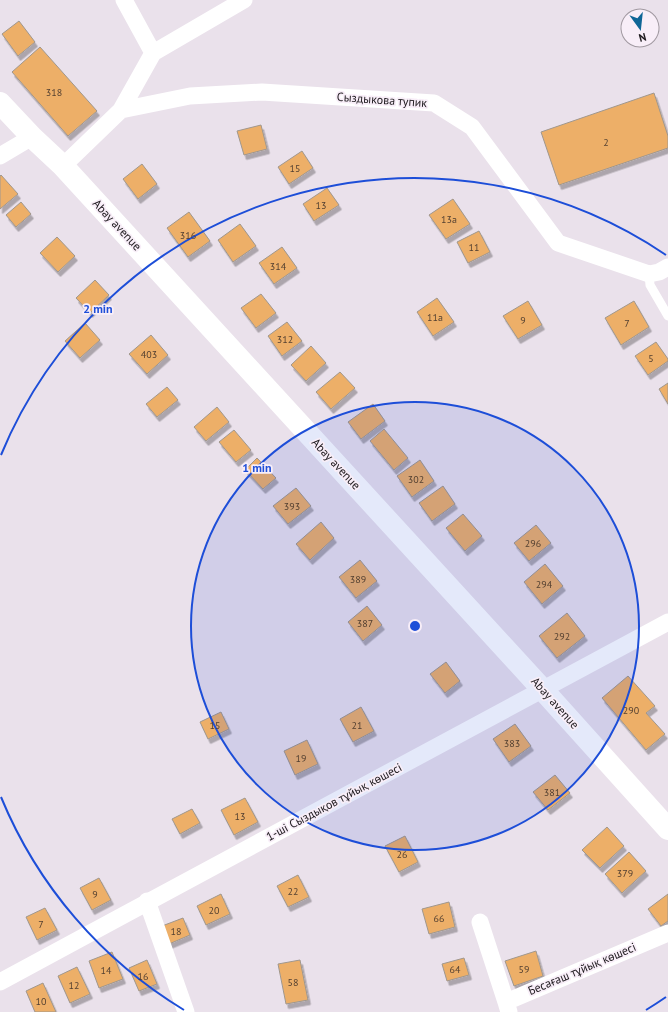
<svg xmlns="http://www.w3.org/2000/svg" width="668" height="1012" font-family="'PT Sans',sans-serif">
	<defs>
		<filter id="shadow"><feDropShadow dx="2.5" dy="4.5" stdDeviation="0" flood-color="#0004"/></filter>
	</defs>
	<rect width="100%" height="100%" fill="#eae1eb"/>
	<path fill="#edaf68" stroke="#a0978d" filter="url(#shadow)" d="M19 21 35 42 18 56 2 34Z
		M40 47 97 111 68 136 12 72Z
		M654 93 668 136V148L559 185 541 132Z
		M261 125 267 149 244 155 237 131Z
		M302 151 313 168 289 184 278 167Z
		M142 164 157 184 138 199 123 179Z
		M1 175 18 194 0 209V176Z
		M327 188 339 205 314 221 303 204Z
		M453 199 470 224 446 239 429 215Z
		M21 202 31 214 16 227 6 215Z
		M189 212 210 241 188 257 167 228Z
		M240 224 256 246 233 262 218 240Z
		M479 231 490 252 468 263 457 242Z
		M57 237 75 256 58 272 40 253Z
		M282 247 297 268 274 284 259 263Z
		M95 280 109 295 90 313 76 298Z
		M261 294 276 313 256 328 241 308Z
		M437 298 454 322 433 336 417 312Z
		M528 301 542 325 518 339 503 316Z
		M634 301 649 327 621 345 605 318Z
		M287 322 302 341 282 356 268 336Z
		M85 323 100 340 80 358 65 341Z
		M151 335 168 355 147 374 129 354Z
		M656 342 668 359V361L648 375 635 356Z
		M311 346 326 363 306 381 291 365Z
		M340 372 355 388 331 409 316 392Z
		M668 383V404L659 389Z
		M167 387 178 400 157 417 146 404Z
		M373 404 385 421 361 439 348 422Z
		M217 407 229 422 206 441 194 427Z
		M384 429 408 458 394 470 370 441Z
		M234 430 251 450 236 462 219 442Z
		M257 458 276 478 263 489 245 470Z
		M420 460 434 481 412 497 397 476Z
		M443 486 455 504 432 521 419 503Z
		M296 488 311 506 288 524 273 506Z
		M463 514 482 536 465 551 446 528Z
		M321 522 334 538 310 560 296 544Z
		M536 525 551 543 529 561 514 543Z
		M360 560 377 581 356 598 339 577Z
		M545 564 563 586 542 604 524 582Z
		M367 606 382 625 363 641 348 622Z
		M567 613 585 636 557 658 539 636Z
		M446 662 460 681 445 693 430 674Z
		M628 676 655 706 646 713 665 734 646 750 602 698Z
		M361 707 374 731 353 742 340 719Z
		M221 712 229 729 208 739 200 722Z
		M515 724 531 746 509 762 493 739Z
		M307 740 318 764 295 775 284 751Z
		M555 775 570 793 548 810 533 792Z
		M245 798 258 822 234 835 221 810Z
		M192 809 200 823 180 834 172 819Z
		M607 827 624 846 600 868 582 850Z
		M405 836 418 862 399 872 385 846Z
		M629 852 646 871 622 893 605 874Z
		M298 875 309 897 288 907 277 886Z
		M99 878 111 900 92 910 80 888Z
		M221 894 230 914 206 925 197 906Z
		M668 894V921L661 926 648 909Z
		M449 902 455 927 429 934 422 909Z
		M45 908 57 930 37 940 26 917Z
		M183 918 190 935 169 944 162 926Z
		M536 951 543 976 514 986 505 961Z
		M112 952 123 979 99 988 89 961Z
		M464 958 469 975 447 981 442 964Z
		M147 960 157 984 139 991 129 968Z
		M300 960 308 1000 286 1004 278 964Z
		M77 967 90 994 70 1003 58 976Z
		M43 983 56 1012H35L26 991Z"/>
	<g fill="none" stroke-linecap="round" stroke-linejoin="round">
		<path stroke="#fff" stroke-width="9" d="M649 274 650 285 668 316"/>
		<path stroke="#fff" stroke-width="17" d="M124 0 153 53
			M121 110 190 96 262 92 434 103 472 127 558 243 649 274 659 272 668 267
			M0 156 32 137
			M63 166 121 110 153 53 244 0
			M147 901 186 1012
			M480 922 506 1002
			M0 982C222 861 446 744 668 622
			M509 1012 506 1002 668 933"/>
		<path stroke="#fff" stroke-width="22" d="M0 103 32 137 63 166 543 690 668 829"/>
	</g>
	<circle cx="415" cy="626" r="224" fill="#1d4ed8" fill-opacity=".12"/>
	<g fill="none" stroke="#1d4ed8" stroke-width="2">
		<circle cx="415" cy="626" r="224"/>
		<path d="M666 997A448 448 0 0 1 646 1010M184 1010A448 448 0 0 1 1 797M1 455A448 448 0 0 1 666 255"/>
	</g>
	<g text-anchor="middle" stroke-width="3.5" stroke-linejoin="round" paint-order="stroke">
		<g font-size="10" fill="#523f30">
			<text x="54" y="96">318</text>
			<text x="606" y="146">2</text>
			<text x="295" y="172">15</text>
			<text x="321" y="209">13</text>
			<text x="449" y="223">13а</text>
			<text x="188" y="239">316</text>
			<text x="474" y="251">11</text>
			<text x="278" y="270">314</text>
			<text x="435" y="321">11а</text>
			<text x="523" y="324">9</text>
			<text x="627" y="327">7</text>
			<text x="285" y="343">312</text>
			<text x="149" y="358">403</text>
			<text x="651" y="362">5</text>
			<text x="416" y="483">302</text>
			<text x="292" y="510">393</text>
			<text x="533" y="547">296</text>
			<text x="358" y="583">389</text>
			<text x="544" y="588">294</text>
			<text x="365" y="627">387</text>
			<text x="562" y="640">292</text>
			<text x="631" y="714">290</text>
			<text x="215" y="729">15</text>
			<text x="357" y="729">21</text>
			<text x="512" y="747">383</text>
			<text x="301" y="762">19</text>
			<text x="552" y="796">381</text>
			<text x="240" y="820">13</text>
			<text x="402" y="858">26</text>
			<text x="625" y="877">379</text>
			<text x="293" y="895">22</text>
			<text x="95" y="898">9</text>
			<text x="214" y="914">20</text>
			<text x="439" y="922">66</text>
			<text x="41" y="928">7</text>
			<text x="176" y="935">18</text>
			<text x="455" y="973">64</text>
			<text x="524" y="973">59</text>
			<text x="106" y="974">14</text>
			<text x="143" y="980">16</text>
			<text x="293" y="986">58</text>
			<text x="74" y="989">12</text>
			<text x="41" y="1005">10</text>
		</g>
		<g font-size="12" fill="#1e1a1e" stroke="#f8eef8">
			<text transform="translate(382 100) rotate(4)" y="4">Сыздыкова тупик</text>
			<text transform="translate(117 225) rotate(47)" y="4">Abay avenue</text>
			<text transform="translate(336 464) rotate(47)" y="4">Abay avenue</text>
			<text transform="translate(555 703) rotate(48)" y="4">Abay avenue</text>
			<text transform="translate(334 802) rotate(-28)" y="4">1-ші Сыздықов тұйық көшесі</text>
			<text transform="translate(582 969) rotate(-23)" y="4">Бесағаш тұйық көшесі</text>
		</g>
	</g>
	<circle cx="415" cy="626" r="6" fill="#1d4ed8" stroke="#f8eef8" stroke-width="2"/>
	<g font-size="12" text-anchor="middle" font-weight="bold" fill="#1d4ed8" stroke="#f8eef8" stroke-width="3.5" stroke-linejoin="round" paint-order="stroke">
		<text x="98" y="313">2 min</text>
		<text x="257" y="472">1 min</text>
	</g>
	<g transform="translate(640 28) rotate(165)"><circle r="19" fill="#f8eef8" stroke="#a199a1"/>
	<path d="M0-3L7 15L0 10L-7 15Z" fill="#0f6697"/>
	<text y="-6" font-size="11" font-weight="bold" text-anchor="middle" fill="#1e1a1e">N</text>
	</g>
</svg>
